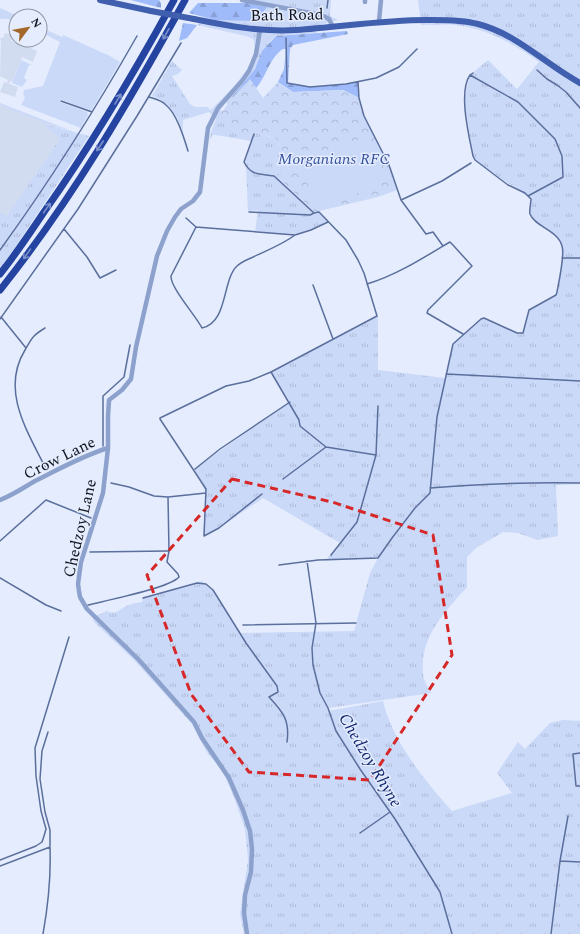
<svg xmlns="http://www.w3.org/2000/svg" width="580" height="934" font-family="Spectral,serif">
	<defs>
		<pattern id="grass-tufts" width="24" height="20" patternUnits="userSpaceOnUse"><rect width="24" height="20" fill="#cbd9f9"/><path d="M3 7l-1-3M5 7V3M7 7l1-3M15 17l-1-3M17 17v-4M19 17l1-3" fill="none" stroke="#adb9d5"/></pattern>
		<pattern id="forest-firs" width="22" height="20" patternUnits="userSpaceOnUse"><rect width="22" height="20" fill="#9fbbf9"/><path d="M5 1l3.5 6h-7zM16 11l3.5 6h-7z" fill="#88a0d5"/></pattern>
		<pattern id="park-crowns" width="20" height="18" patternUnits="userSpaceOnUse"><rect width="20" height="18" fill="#cbd9f9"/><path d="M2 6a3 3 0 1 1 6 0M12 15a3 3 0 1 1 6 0" fill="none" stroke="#adb9d5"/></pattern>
	</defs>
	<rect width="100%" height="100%" fill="#e4ecfd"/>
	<path fill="#d2dcf0" d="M5 33 13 35 11 41 18 44 19 43 37 51 33 62 22 57 12 82 10 81 9 84 18 87 15 97 0 92 4 82 7 83 8 80 0 76 1 43 0 38H3Z
		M0 105 71 132 7 217 0 212Z"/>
	<path fill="url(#grass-tufts)" d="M242 0H331L330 16 338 20 320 25 316 33 275 36 262 51 255 69 233 96 228 107 226 102 220 110 227 112 254 132 277 139 289 170 277 176 315 212 320 211 319 212 328 221 311 230 295 235 255 232 258 210 248 211 246 168 244 162 251 141 216 135H212L211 139H210L211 132 216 119 209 112 183 120V131C176 114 170 102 152 96L172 61 182 70 178 74 172 76 190 104 195 107H208L210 110 212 109C226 94 263 62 253 39L246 36 197 25 203 17 209 19 268 5Z
		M418 0H580V484L556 485 558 536 537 540 518 533 503 532 476 548 467 557V587C445 612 420 636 423 673 423 680 428 687 431 693L328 708 329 711 383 701C392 741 425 781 452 811L512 793 497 773 518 742 525 749 550 723 563 720 580 721V934H244L240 914 248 860 245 829 233 795 223 772 206 751 192 724 133 659 95 623 92 617 107 611C116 615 118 610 125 607 130 604 136 603 142 602L143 598 202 581 213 590 240 633 354 631 370 573 378 558 325 561 340 543 263 498 219 528 203 535 206 493 194 469 290 402 271 372 378 316V370L445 378 453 344 481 319 484 318 517 333H522L529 310 556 295C557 286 564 253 562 246 558 230 534 226 530 214 529 210 531 203 531 199L475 160 473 156 464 100 470 75 488 60 517 89 539 62C515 44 485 28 455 25 444 24 432 25 421 25Z
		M43 124 89 136 14 249 0 268V212L7 216 60 139Z"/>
	<path fill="url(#forest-firs)" d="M131 0H159L161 3V8Z
		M198 3H248L267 7 256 21 215 20 189 13Z
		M183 23 197 25 187 38 179 41Z
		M347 31 348 34 293 45 290 49 288 83 310 87 346 84 358 82 359 98 343 90 293 92 278 82 284 69 286 49H283C270 57 267 75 257 87 250 95 237 101 228 107L233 96 255 69 262 51 276 36Z"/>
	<path fill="url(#park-crowns)" d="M250 79 263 98 278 82 293 92 343 90 359 98 364 116 389 165 397 190 378 197 315 212 277 176 289 169 277 139 255 132 251 140 230 125 217 119 233 97Z"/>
	<path fill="#cbd9f9" d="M0 8 18 16H16V22L7 19H0Z
		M40 27 62 37 63 35 110 56 120 62 91 111 60 99V102L87 112 88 115 81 128 21 105 25 98 23 94 24 90 43 86 60 42 40 32Z
		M21 60 32 65H29L24 78 27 80 22 87 12 83Z
		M0 103 77 133 43 122 0 105Z
		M363 138 383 181 320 211 300 167Z"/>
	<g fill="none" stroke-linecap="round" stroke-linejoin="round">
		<path stroke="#5b6f9c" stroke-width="1.5" d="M327 8 328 0
			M286 38 287 83 310 87 346 84 376 78 399 67 417 49
			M537 70 547 79 557 85 566 92 580 108
			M473 73 470 75 518 102 555 139 562 156 563 177 528 196
			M358 82 359 98 364 116 389 165 401 200 426 234 433 232 443 246 450 242 452 244 472 266 428 310 427 313 463 334
			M149 97C155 99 161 100 166 105 177 114 184 138 188 151
			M61 101 92 112
			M401 200 442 181 471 163
			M249 212 310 215 314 213
			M186 218 196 227 295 235 311 230 328 222
			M196 227 171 276C170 287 196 316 202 328 228 323 222 280 237 266 241 262 246 260 251 258 265 251 282 245 295 235
			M64 229 87 257 100 278 116 270
			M0 250C50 181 95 110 137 36
			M562 258H580
			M367 284C394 276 420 260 443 246
			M313 285 333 339
			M1 317 26 348
			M0 319 78 209 137 116 181 43
			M45 328C32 336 32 338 25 350 0 391 28 432 46 469
			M271 372 299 420 300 426 326 447 376 455
			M446 374 580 381
			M160 418 226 386 249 381 271 372 377 316 364 273 358 260 346 240 320 213 319 212 314 213 274 176C260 173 252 177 244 162L254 134
			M160 419 206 489 204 536 219 528 262 494
			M103 446V396L124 377 130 345
			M195 469 220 449 290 402
			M283 479 326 447
			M111 483 129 487 154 496 168 497 206 493
			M430 488C481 484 530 482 580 483
			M0 541 46 500 91 518
			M90 552 168 551
			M331 555 357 522 376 455 378 406
			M307 561 316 623 312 648 313 665 320 693 328 708 336 731 360 769 395 819 440 892 452 934
			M279 565 318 560 378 558 392 538 415 508 430 493 437 417 453 344 481 319 484 318 517 333H523L529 310 556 295 557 292C559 281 565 255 562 246 558 230 535 227 530 214 529 210 531 203 531 199L525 193 508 185 475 160 473 156C469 136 458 92 470 75
			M0 578 46 605 61 611
			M143 598 197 583 206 584 213 590 246 643 277 686 278 692 269 697C283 712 290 720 287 742
			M88 605C104 601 170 588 179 577L178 574 167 562 169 551 168 497
			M243 625 356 623
			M48 732 42 751 40 779 45 812 50 830V846
			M580 753 573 754 576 786H580
			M360 833 390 812
			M0 860 36 846 42 842 44 836 46 829 41 811 36 776 35 748 69 637
			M560 861 580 862
			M0 866 50 847C51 875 48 906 43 934
			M551 934 560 861 568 816"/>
		<path stroke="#8da1cd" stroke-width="4.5" d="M242 0 321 15 329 19 333 27
			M365 2V0
			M379 21 381 0
			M0 500C13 495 23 488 35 481 59 469 82 456 108 448
			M247 934 244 913 245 895 251 872 252 849 250 831 243 810 229 778 202 738 194 722 139 660 87 609 80 597 79 591 78 584 81 562 103 493 108 448V416L109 400 122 390 131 379 136 347 157 256 167 231 175 217 181 209 193 201 200 192 208 128 218 108 242 81 249 71 256 54 260 30"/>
		<path stroke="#405fae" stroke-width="6" d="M100 0 151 11
			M194 19C228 26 261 32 296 30 342 27 387 19 433 20 448 20 463 20 478 24 517 34 545 64 580 83"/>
		<path stroke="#2544a1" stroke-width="7" d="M0 274C16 254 30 233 44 212 92 144 134 73 174 0
			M0 290C72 200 130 100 185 0"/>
		<path stroke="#405fae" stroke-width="6" d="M151 11 194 19"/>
	</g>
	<defs><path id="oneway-shaft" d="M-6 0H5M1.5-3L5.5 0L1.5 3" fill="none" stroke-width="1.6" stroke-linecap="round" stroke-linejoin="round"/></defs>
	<g stroke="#7b90ca">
		<use href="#oneway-shaft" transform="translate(166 34) rotate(119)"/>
		<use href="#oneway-shaft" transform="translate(118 99) rotate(-59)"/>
		<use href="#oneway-shaft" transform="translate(100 146) rotate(123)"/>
		<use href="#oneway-shaft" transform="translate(47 208) rotate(-55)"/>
		<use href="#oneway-shaft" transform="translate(27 254) rotate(125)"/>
	</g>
	<path fill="none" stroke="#d62828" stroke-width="3" stroke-dasharray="8 5" stroke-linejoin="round" d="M232 479 332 502 433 535 452 655 370 780 249 772 191 694 147 575Z"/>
	<g text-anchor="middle" stroke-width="3" stroke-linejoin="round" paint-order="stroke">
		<g font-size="16" fill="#0f131d" stroke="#e4ecfd">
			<text transform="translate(287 14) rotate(-1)" y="6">Bath Road</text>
			<text transform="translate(59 457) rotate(-26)" y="6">Crow Lane</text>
			<text transform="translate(79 528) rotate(-77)" y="6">Chedzoy Lane</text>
		</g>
		<g font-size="16" font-style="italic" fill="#36539d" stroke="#e4ecfd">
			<text x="334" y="164">Morganians RFC</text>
		</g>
		<g font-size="17" font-style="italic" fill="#13296f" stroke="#e4ecfd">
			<text transform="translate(371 760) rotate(59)" y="6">Chedzoy Rhyne</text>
		</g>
	</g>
	<g transform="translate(28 28) rotate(58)"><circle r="19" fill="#e4ecfd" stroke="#8f95a3"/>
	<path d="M0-3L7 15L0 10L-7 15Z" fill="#a3672a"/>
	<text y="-6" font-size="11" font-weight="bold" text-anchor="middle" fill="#0f131d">N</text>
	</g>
</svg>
